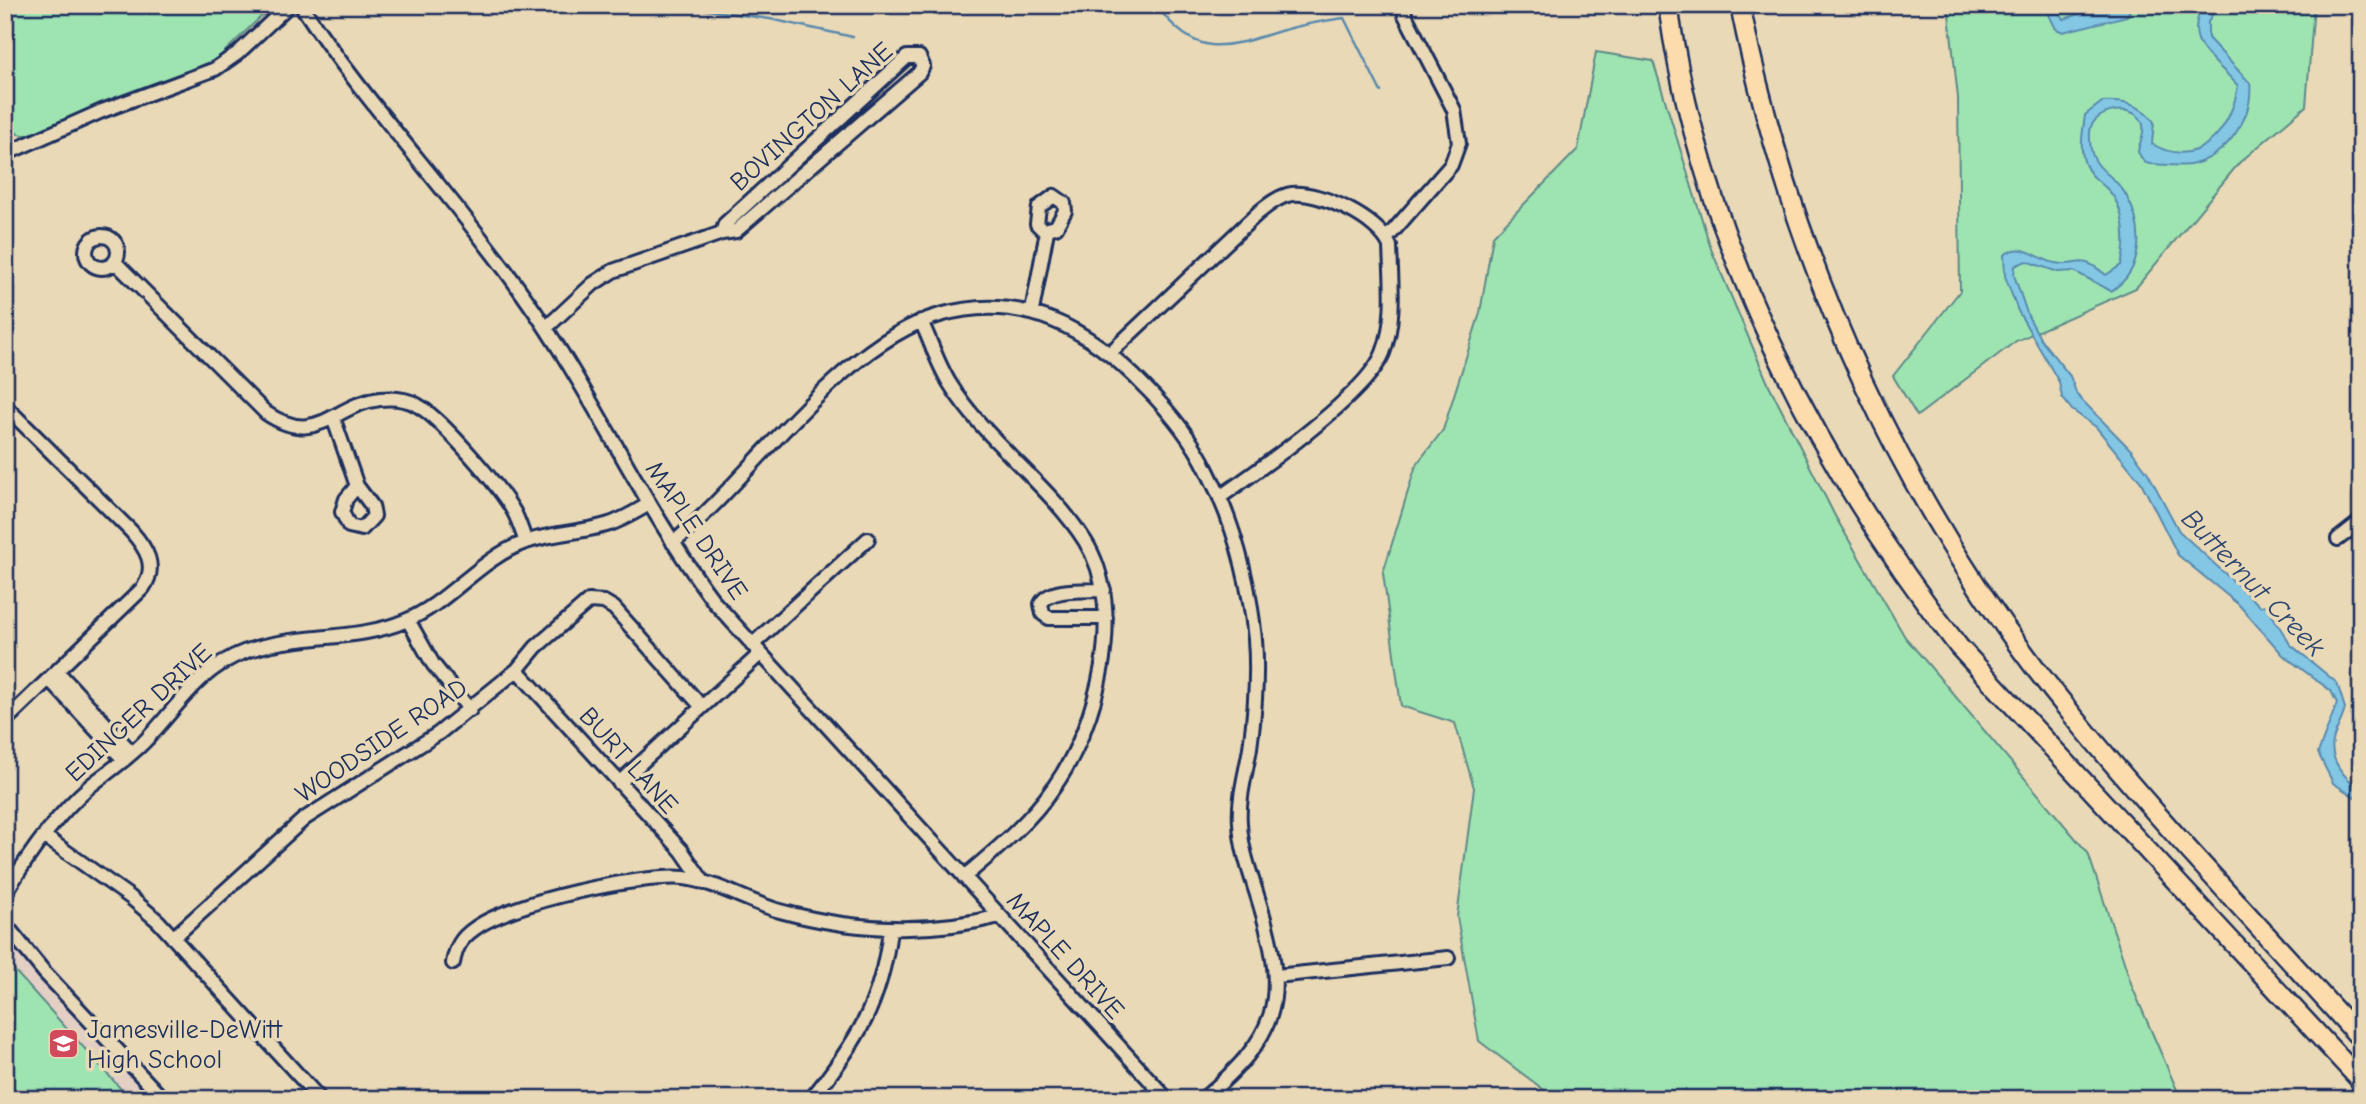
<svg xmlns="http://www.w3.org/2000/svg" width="2366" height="1104" font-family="'Comic Neue',sans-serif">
	<rect width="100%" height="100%" fill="#ead9b6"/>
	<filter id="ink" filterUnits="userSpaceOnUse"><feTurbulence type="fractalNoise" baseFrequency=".0143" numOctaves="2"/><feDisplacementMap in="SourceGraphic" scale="14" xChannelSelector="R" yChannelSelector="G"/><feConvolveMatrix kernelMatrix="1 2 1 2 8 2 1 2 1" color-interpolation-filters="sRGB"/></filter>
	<g filter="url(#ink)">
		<path fill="#e3cfc4" d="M5 909 73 989 173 1099H5Z"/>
		<path fill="#9ee4b1" stroke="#5c8a88" stroke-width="2" d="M5 5H273L213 63 175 81 102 105 30 136 18 134 5 120Z
			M1948 5H2314L2306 106 2239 163 2136 288 2016 341 1917 416 1893 376 1960 291 1958 98Z
			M1596 52 1653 61 1711 249 1767 381 1835 516 1905 637 2088 853 2133 989 2181 1099H1556L1479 1041 1457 917 1474 788 1455 723 1401 706 1383 573 1416 465 1443 430 1480 313 1493 236 1578 149Z
			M5 960 130 1099H5Z"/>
		<path fill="#83c7e4" stroke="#598aae" stroke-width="2" d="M2044 5H2052L2064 19 2101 7 2133 5 2127 16 2063 32 2056 29Z
			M2204 5H2218L2208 22V38L2250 83C2254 117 2227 155 2194 164 2181 168 2163 164 2149 164L2144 162 2138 152C2139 143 2145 134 2143 125 2138 101 2091 109 2090 132 2088 173 2112 169 2126 195 2144 227 2145 270 2111 291L2074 271 2058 272 2026 261 2015 266 2014 275 2028 316 2041 340 2070 376 2077 395 2131 450 2148 473 2179 531 2260 606 2266 605 2290 644 2337 683 2345 708C2343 720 2335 730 2333 741 2329 760 2345 780 2361 788V801L2333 783 2318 753 2337 703 2331 691 2283 655 2239 605 2178 555 2141 482 2096 427 2072 410 2062 397 2059 382 2018 311 2005 276 2004 255C2023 240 2037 260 2055 263 2081 268 2078 252 2106 275L2121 265C2127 244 2125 209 2110 192 2101 182 2091 178 2085 164 2079 149 2083 131 2085 115L2102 102C2123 101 2142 104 2154 122L2152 144C2200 171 2231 129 2238 86 2215 58 2180 43 2204 5Z"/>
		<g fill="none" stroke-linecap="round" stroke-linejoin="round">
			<path stroke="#598aae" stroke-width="2.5" d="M673 5 770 19 853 37
				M1156 5C1197 59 1222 49 1280 31 1301 25 1322 21 1344 18L1381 92"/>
			<defs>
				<path id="minor" d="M301 5C367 106 454 196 524 296 594 394 642 506 715 603L1167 1099
					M5 154 102 111 215 69 238 53 289 5
					M1054 196 1064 203 1065 211 1056 227 1043 230 1037 224 1039 207Z
					M86 252a16 16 0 1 1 32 0a16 16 0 1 1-32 0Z
					M1387 238 1451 165 1459 143 1454 110 1405 15 1404 5
					M115 262 266 413C318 448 333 404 380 399 392 398 407 399 417 405 441 418 500 487 514 512 519 521 522 532 526 542
					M1032 311 1047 231
					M921 321C931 342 938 365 950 384 986 442 1048 483 1085 541 1128 609 1097 726 1054 787 1030 822 996 850 964 877
					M546 328 593 284 613 271 722 233 736 231 919 73 923 66 919 57H907L725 224 722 233
					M1110 353 1258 213C1268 205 1279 196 1292 194 1320 191 1379 219 1390 246 1391 280 1396 320 1383 353 1366 395 1259 470 1220 497
					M5 406 131 531C146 548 158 566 143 588L5 721
					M334 420 357 486
					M357 486 372 506 374 516 362 529 349 526 342 512 346 499Z
					M2338 539 2361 521
					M673 543C751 478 842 342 940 315 1023 291 1090 329 1146 388 1170 412 1192 439 1207 470 1234 523 1249 580 1255 639 1258 676 1255 712 1250 748 1246 773 1238 798 1240 823 1241 852 1253 880 1261 908 1289 1002 1277 1036 1203 1099
					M1104 590C1087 591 1049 587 1041 604L1043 614 1049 618H1106
					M408 620 433 664 470 710
					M752 645 868 539
					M517 670 682 851 704 883
					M57 671 132 753
					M49 679 124 760
					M619 783 760 654
					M44 836 130 897 158 921 320 1099
					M5 894C28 855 55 816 90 786 108 772 127 759 143 743 176 710 198 669 244 652 294 633 356 642 405 621 449 603 478 560 523 543 549 533 579 533 606 525 621 521 635 512 649 504
					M5 924 45 973 163 1099
					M173 938 304 819 439 733 517 670 536 647 589 601 604 602 614 608 702 707
					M453 963C456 947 461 938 474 929 509 902 641 874 684 878 717 882 748 902 780 911 853 931 926 935 1000 916
					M1276 976 1448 958
					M811 1099C857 1042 881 1004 890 930"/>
				<path id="highway" d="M1668 5C1700 238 1817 464 1959 647L2361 1081
					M1740 5C1792 264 1905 513 2074 717 2165 828 2265 932 2361 1039"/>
			</defs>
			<use href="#minor" stroke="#1b2f5e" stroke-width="18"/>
			<use href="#highway" stroke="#1b2f5e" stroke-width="23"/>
			<use href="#minor" stroke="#ead9b6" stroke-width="12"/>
			<use href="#highway" stroke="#fcdcac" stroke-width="18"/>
		</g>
	</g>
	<defs>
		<symbol id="school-square" viewBox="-11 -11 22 22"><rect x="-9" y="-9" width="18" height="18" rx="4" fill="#d1495b" stroke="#ead9b6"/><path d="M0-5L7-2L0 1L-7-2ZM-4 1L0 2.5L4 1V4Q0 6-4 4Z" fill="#fff"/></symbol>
	</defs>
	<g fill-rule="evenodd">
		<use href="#school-square" x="46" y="1026" width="35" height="35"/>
	</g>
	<g text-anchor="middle" stroke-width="7" stroke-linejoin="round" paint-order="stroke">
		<g font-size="26" fill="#1b2f5e" stroke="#ead9b6">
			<text transform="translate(811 116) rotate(-42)" y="9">BOVINGTON LANE</text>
			<text transform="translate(697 530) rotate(56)" y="9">MAPLE DRIVE</text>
			<text transform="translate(138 712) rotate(-43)" y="9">EDINGER DRIVE</text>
			<text transform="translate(381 740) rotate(-34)" y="9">WOODSIDE ROAD</text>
			<text transform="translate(629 760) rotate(48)" y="9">BURT LANE</text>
			<text transform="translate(1066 955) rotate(48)" y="9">MAPLE DRIVE</text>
		</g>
		<g font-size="26" fill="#1b2f5e" stroke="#ead9b6" text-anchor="start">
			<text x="87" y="1038">Jamesville-DeWitt<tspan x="87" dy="30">High School</tspan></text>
		</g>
		<g font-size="28" font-style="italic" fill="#2b4672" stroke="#ead9b6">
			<text transform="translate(2254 582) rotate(46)" y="10">Butternut Creek</text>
		</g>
	</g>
	<rect width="2366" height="1104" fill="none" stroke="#ead9b6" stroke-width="28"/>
	<rect x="14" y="14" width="2338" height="1076" fill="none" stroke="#1b2f5e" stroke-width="2.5" filter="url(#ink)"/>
</svg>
